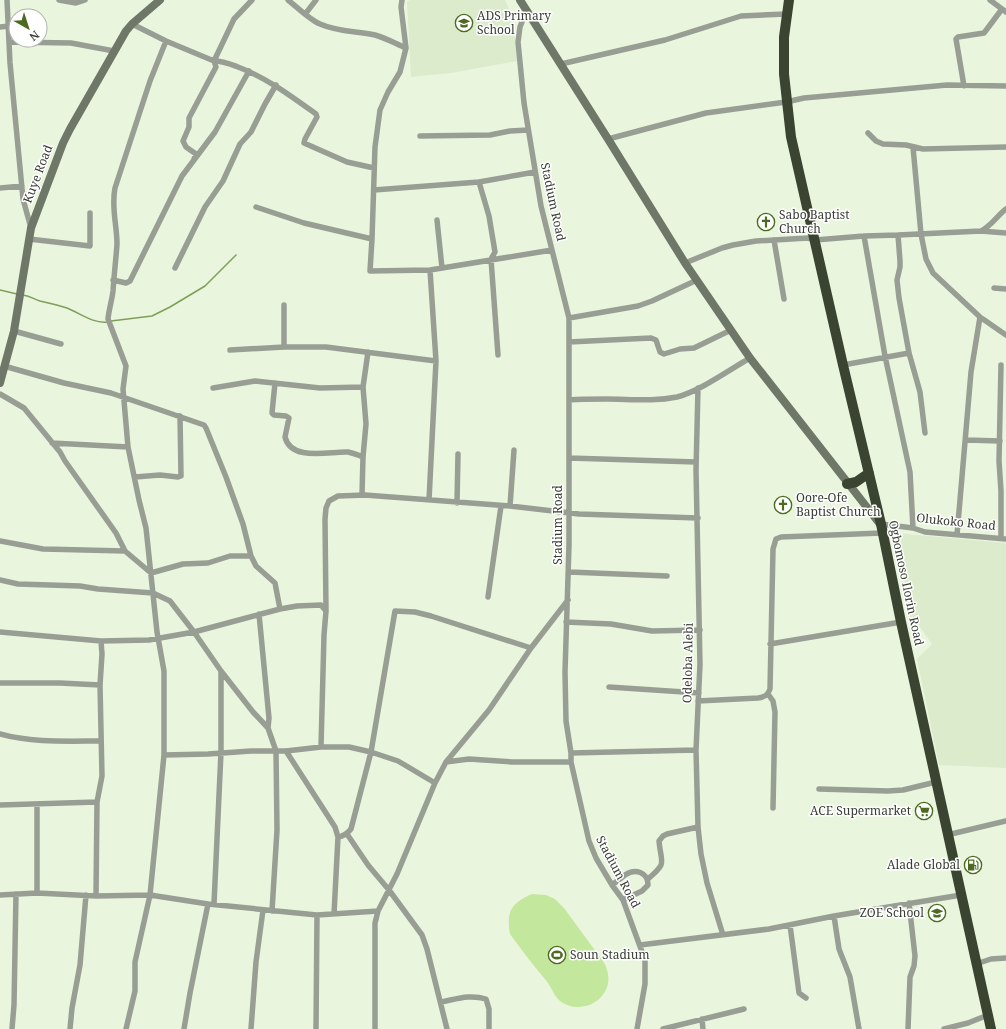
<svg xmlns="http://www.w3.org/2000/svg" width="1006" height="1029" font-family="'Noto Serif',serif">
	<rect width="100%" height="100%" fill="#e9f6dd"/>
	<path fill="#dbebcc" d="M410 0H505L513 18 517 61 451 73 411 77 407 2Z
		M895 533 1006 543V768L939 765 917 659 932 644 917 623 911 625Z"/>
	<path fill="#c4e79e" d="M532 894 546 895 555 899 564 908 605 964C610 976 610 986 602 996 592 1008 573 1011 560 1001 555 997 552 989 548 983 535 967 522 951 510 934 506 912 511 903 532 894Z"/>
	<g fill="none" stroke-linecap="round" stroke-linejoin="round">
		<path stroke="#7e9f59" stroke-width="1.5" d="M0 290 17 294
			M23 295C30 296 34 299 40 301 49 303 58 305 67 308 80 313 93 324 108 322
			M111 321 152 316 170 307 205 286 236 255"/>
		<path stroke="#999e94" stroke-width="5.5" d="M7 0 10 63 23 199 31 228
			M59 0 76 3 85 0
			M288 0C297 7 310 20 320 24 338 32 356 31 375 35 386 38 396 44 406 48
			M402 0 401 7 406 48 400 72 388 92 380 110 375 147 372 239 370 271 430 270 552 250
			M990 0 1006 12
			M526 11 520 27 518 42 524 103 541 206 569 318V545L565 672 566 721 571 753V762L589 841 596 858 612 885 623 900 645 960V984L637 1029
			M306 13 316 0
			M132 24 166 41 214 61C223 61 230 64 238 67 267 78 291 96 316 114L317 117 305 139 304 143 347 162 374 168
			M0 27 9 26
			M9 42 71 43 114 51
			M561 64 665 40 741 16 786 14
			M964 86 956 39 958 37 984 33 1002 9
			M868 133 876 141 883 144 906 145 923 149 1006 147
			M420 136 490 135 510 131 528 130
			M608 139 706 113 786 102 804 98 947 85 1006 86
			M913 147 921 234 926 259 933 273 980 317 1006 335
			M194 159 196 154 186 147 183 141 189 127V118L216 67 214 61 234 19 252 0
			M479 182 489 216 495 252 491 259 498 355
			M0 188 22 186
			M374 190 479 182 535 172
			M256 207 304 223 372 239
			M437 220 442 268
			M981 231C991 226 997 216 1006 209
			M898 235 900 261V267L897 280 899 298 909 353 920 392 925 433
			M864 236 885 356 910 472 913 528
			M29 239 90 246V213
			M774 240 784 299
			M685 263 722 248 733 245 756 241 808 238 815 240 864 236 898 235 981 231 1006 233
			M175 268 205 207 223 181 240 144 251 132 265 104 276 85
			M113 280 126 283 130 281 182 176 215 132 249 71
			M994 288 1006 289
			M569 318 638 306 652 301 697 280
			M14 331 61 344
			M569 342 651 338 656 340 660 352 664 354 680 349 694 348 731 330
			M284 347V305
			M230 350 284 347H326L436 361
			M843 365 909 353
			M4 366 64 383 111 393 204 425 206 428 226 477 243 524 251 556 256 566 275 583 280 609
			M275 383 272 413 274 415 286 416 289 418 285 437C291 462 330 451 348 452 353 453 358 455 363 457
			M213 388 255 381 320 388 363 387
			M698 388 696 470 700 664 696 750 698 827 701 854 707 883 723 935
			M0 394 24 408 60 452 65 461 116 533 125 551 151 573 183 564 208 563 230 556H251
			M569 400C581 399 594 399 606 399 630 399 653 402 677 397 700 391 729 370 750 358
			M966 440 1000 441
			M52 443 128 447
			M569 458 696 462
			M135 477 160 475 178 477 181 476 180 416
			M362 495 363 457 366 424 363 387 368 352
			M429 500 436 361 430 270
			M457 503 458 454
			M510 506 514 450
			M881 524 913 528 925 532 1006 539
			M957 535 971 372 980 317
			M1001 538V491L999 461 1001 365
			M0 541 43 549 125 551
			M569 572 667 576
			M0 580 18 584 80 586 98 589 153 593 170 601 194 632 221 671 253 712 268 728
			M488 597 501 506
			M259 614 269 718 268 728 276 751 277 830 272 911
			M566 622 611 624 652 631 700 630
			M0 632 101 641 149 640 194 632 280 609 297 606 321 605 326 611
			M770 644 901 622
			M0 683H60L100 685
			M609 687 699 693
			M768 694 773 701 775 712 773 808
			M698 701 758 698C765 697 768 695 770 689L773 549 776 539 781 537 882 533
			M0 734C31 743 69 741 101 741
			M321 747 324 635 326 611 325 519 326 508 329 501 338 496 365 495 510 506 579 514 698 518
			M286 751 335 827 338 837 334 914
			M571 753 696 750
			M164 755 208 754 251 751H286L321 747H349L371 752 398 761 435 783
			M446 762 469 759 512 762H571
			M819 789 888 791 903 790 936 782
			M37 804V893
			M0 805 97 802
			M347 834 368 865 389 890 422 935 427 949 447 1029
			M947 835 1006 821
			M338 837C344 836 347 834 351 829L371 752 395 611 415 612 431 616 531 648
			M648 879C668 862 661 864 659 841L663 836 667 834 698 827
			M612 885C616 882 621 878 625 875 635 868 648 872 648 885L642 891 623 900
			M0 895 37 893 96 896 150 895 208 904 317 915 378 911
			M96 896 97 802 102 776 100 685 102 654 101 641
			M214 904 221 752V672
			M834 916 839 949 850 977 859 1029
			M790 925 799 993 806 998
			M640 945 769 929 834 916 961 895
			M976 964 991 959 1006 958
			M441 1002C457 999 470 994 486 999L489 1009V1029
			M702 1019 703 1029
			M12 1029 14 1005 16 894
			M70 1029 72 1008 80 965 86 895
			M126 1029 135 991V962L150 895 164 755V671L157 632 146 528 139 500 128 447 123 389 126 366 108 319C109 309 112 300 113 291 114 275 116 259 117 244 117 225 111 207 115 188L150 81 166 41
			M184 1029 190 993 208 904
			M251 1029 256 962 263 910
			M316 1029 317 915
			M375 1029V923L378 911 397 874 435 783 446 762 489 710 531 648 568 600
			M663 1029 744 1009
			M908 1029 910 977 914 966 915 956 909 903
			M944 1029 968 1023 988 1015"/>
		<path stroke="#6f7768" stroke-width="8" d="M520 0 608 139 685 263 750 358 880 524
			M0 383 14 331 31 228 63 143 70 129 126 31 132 24 160 0"/>
		<path stroke="#3a4430" stroke-width="10" d="M789 0 784 37V74L791 137 843 365 881 524 901 622 991 1029
			M847 484 856 482 869 473"/>
	</g>
	<defs>
		<symbol id="school-ring" viewBox="-11 -11 22 22"><circle r="9.5" fill="#fff" stroke="#4c6b21" stroke-width="1.5"/><path d="M0-5L7-2L0 1L-7-2ZM-4 1L0 2.5L4 1V4Q0 6-4 4Z" fill="#4c6b21"/></symbol>
		<symbol id="church-ring" viewBox="-11 -11 22 22"><circle r="9.5" fill="#fff" stroke="#4c6b21" stroke-width="1.5"/><path d="M-1.2-6h2.4v3.5h3.3v2.4h-3.3V6h-2.4V-.1h-3.3v-2.4h3.3Z" fill="#4c6b21"/></symbol>
		<symbol id="supermarket-ring" viewBox="-11 -11 22 22"><circle r="9.5" fill="#fff" stroke="#4c6b21" stroke-width="1.5"/><path d="M-6-5.5h2.5l.6 2H6L4.5 2H-2.5L-4.4-4H-6ZM-1.5 3.2a1.3 1.3 0 1 0 .1 0ZM3 3.2a1.3 1.3 0 1 0 .1 0Z" fill="#4c6b21"/></symbol>
		<symbol id="fuel-ring" viewBox="-11 -11 22 22"><circle r="9.5" fill="#fff" stroke="#4c6b21" stroke-width="1.5"/><path d="M-5.5-6h7V0h2V4h1.3V-2.5L3-4.5l.8-.8L6-3V5H2.5V1h-1V6h-7ZM-4.2-4.7v3.2H.2V-4.7Z" fill="#4c6b21"/></symbol>
		<symbol id="stadium-ring" viewBox="-11 -11 22 22"><circle r="9.5" fill="#fff" stroke="#4c6b21" stroke-width="1.5"/><path d="M0-5a6.5 5 0 1 0 0 10a6.5 5 0 1 0 0-10ZM-3.5-1.8h7v3.6h-7Z" fill="#4c6b21"/></symbol>
	</defs>
	<g fill-rule="evenodd">
		<use href="#school-ring" x="454" y="13" width="20" height="20"/>
		<use href="#church-ring" x="756" y="212" width="20" height="20"/>
		<use href="#church-ring" x="773" y="495" width="20" height="20"/>
		<use href="#supermarket-ring" x="914" y="801" width="20" height="20"/>
		<use href="#fuel-ring" x="963" y="855" width="20" height="20"/>
		<use href="#school-ring" x="927" y="903" width="20" height="20"/>
		<use href="#stadium-ring" x="547" y="945" width="20" height="20"/>
	</g>
	<g text-anchor="middle" stroke-width="3" stroke-linejoin="round" paint-order="stroke">
		<g font-size="12" fill="#383d34" stroke="#fff" text-anchor="start">
			<text x="477" y="20">ADS Primary<tspan x="477" dy="14">School</tspan></text>
			<text x="779" y="219">Sabo Baptist<tspan x="779" dy="14">Church</tspan></text>
			<text x="796" y="502">Oore-Ofe<tspan x="796" dy="14">Baptist Church</tspan></text>
			<text x="911" y="815" text-anchor="end">ACE Supermarket</text>
			<text x="960" y="869" text-anchor="end">Alade Global</text>
			<text x="924" y="917" text-anchor="end">ZOE School</text>
			<text x="570" y="959">Soun Stadium</text>
		</g>
		<g font-size="12" fill="#383d34" stroke="#fff">
			<text transform="translate(38 174) rotate(-69)" y="4">Kuye Road</text>
			<text transform="translate(553 202) rotate(78)" y="4">Stadium Road</text>
			<text transform="translate(956 522) rotate(6)" y="4">Olukoko Road</text>
			<text transform="translate(558 525) rotate(-90)" y="4">Stadium Road</text>
			<text transform="translate(906 583) rotate(78)" y="4">Ogbomoso Ilorin Road</text>
			<text transform="translate(688 663) rotate(-89)" y="4">Odeloba Alebi</text>
			<text transform="translate(618 872) rotate(62)" y="4">Stadium Road</text>
		</g>
	</g>
	<g transform="translate(28 28) rotate(141)"><circle r="19" fill="#ffffff" stroke="#afb1ae"/>
	<path d="M0-3L7 15L0 10L-7 15Z" fill="#4c6b21"/>
	<text y="-6" font-size="11" font-weight="bold" text-anchor="middle" fill="#383d34">N</text>
	</g>
</svg>
